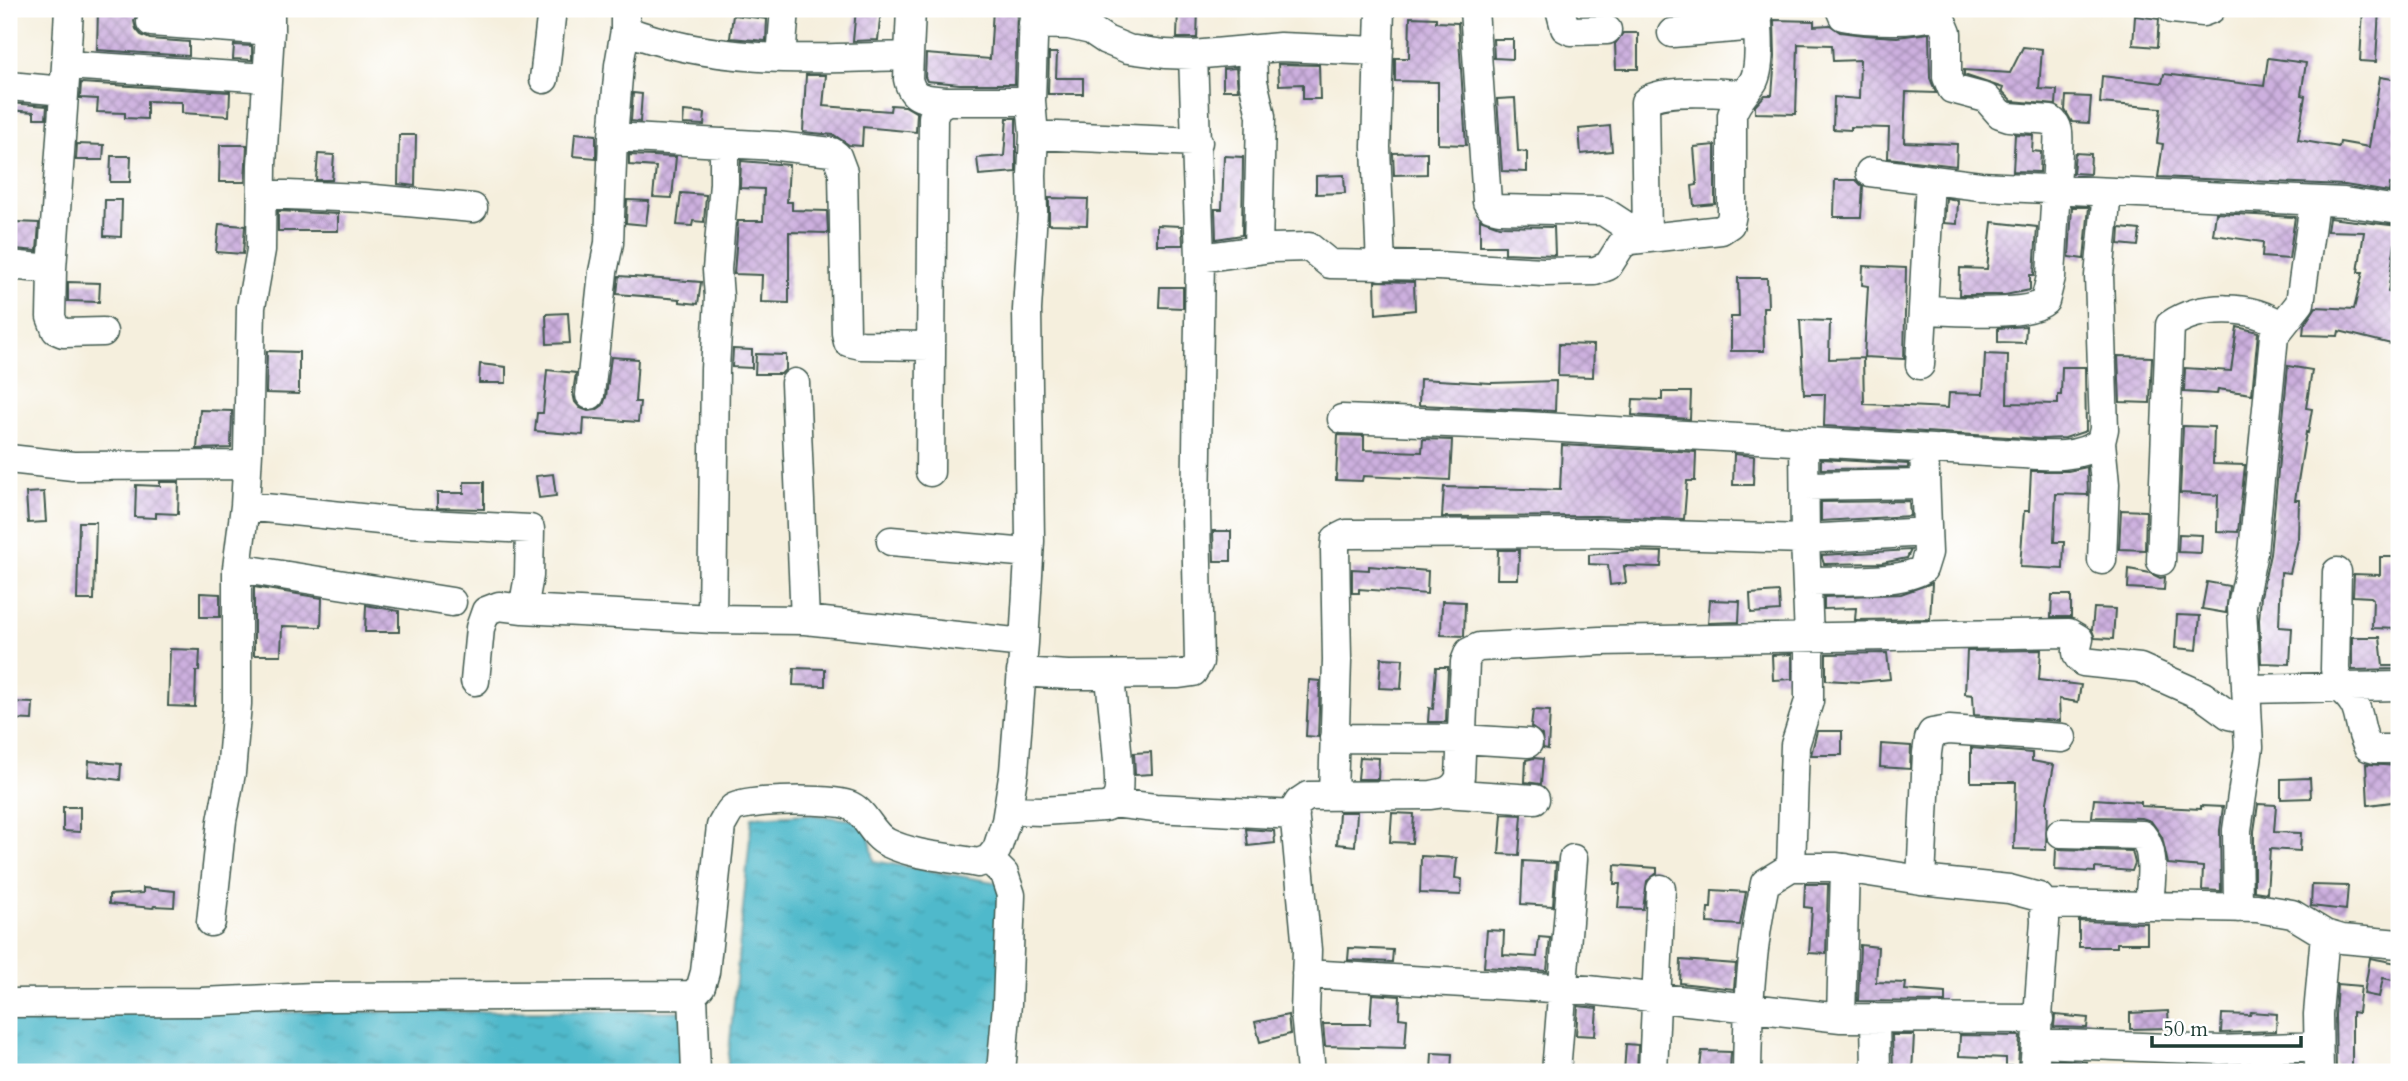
<svg xmlns="http://www.w3.org/2000/svg" width="2408" height="1081" font-family="Cardo,serif">
	<defs>
		<pattern id="water-ripples" width="26" height="14" patternUnits="userSpaceOnUse" patternTransform="scale(1.75)"><rect width="26" height="14" fill="#4fb9cb"/><path d="M2 4q2-2 4 0t4 0M15 11q2-2 4 0t4 0" fill="none" stroke="#4198a6"/></pattern>
		<pattern id="building-cross-hatch" width="8" height="8" patternUnits="userSpaceOnUse" patternTransform="scale(1.75)"><rect width="8" height="8" fill="#cdb0df"/><path d="M0 0l8 8M0 8l8-8" fill="none" stroke="#a690b6"/></pattern>
	</defs>
	<rect width="100%" height="100%" fill="#fff"/>
	<filter id="ink" filterUnits="userSpaceOnUse"><feTurbulence type="fractalNoise" baseFrequency=".0143" numOctaves="2"/><feDisplacementMap in="SourceGraphic" scale="14" xChannelSelector="R" yChannelSelector="G"/><feConvolveMatrix kernelMatrix="1 2 1 2 8 2 1 2 1" color-interpolation-filters="sRGB"/></filter>
	<filter id="wash" filterUnits="userSpaceOnUse"><feTurbulence type="fractalNoise" baseFrequency=".00686" numOctaves="4" result="noise"/><feDisplacementMap in="SourceGraphic" scale="28" xChannelSelector="R" yChannelSelector="G"/><feGaussianBlur stdDeviation="1.57" result="paint"/><feColorMatrix in="noise" values="0 0 0 0 0 0 0 0 0 0 0 0 0 0 0 0 0 1.4 0 .05"/><feComposite in="paint" operator="in"/></filter>
	<g filter="url(#wash)">
		<rect width="100%" height="100%" fill="#f5efdd"/>
		<path fill="url(#water-ripples)" stroke="#377b80" stroke-width="2" d="M808 814 867 822 874 861 1000 883 1009 1072H727L752 817Z
			M682 1011 693 1072H9V1013Z"/>
		<g id="blocks">
			<path fill="url(#building-cross-hatch)" d="M98 9H142L137 13 134 21 136 29 141 35 150 39 189 42V56L97 50Z
				M856 9H881L878 40 853 41Z
				M993 9H1017L1015 84H960L927 81 925 77 926 54 990 59Z
				M1178 9H1198L1197 38H1177Z
				M2363 9H2379L2376 62 2360 61Z
				M733 15 767 19 766 41 730 38Z
				M2135 16 2159 19 2157 47 2133 45Z
				M1410 17 1436 18V22L1458 23 1466 145 1438 144V82L1395 81V58H1409Z
				M1774 20 1814 21V26L1830 25 1840 32 1864 35 1897 37 1929 33 1930 78 1936 93 1906 92 1904 142 1957 144 1956 166 1888 158 1889 128 1851 127V130L1833 129 1834 97 1859 99 1860 60 1833 61 1832 45 1798 44 1796 114 1755 113V106L1765 95H1772L1775 57Z
				M1623 33H1638V69H1616L1615 44Z
				M1493 39H1513V59L1494 58Z
				M234 45 252 46V60L233 59Z
				M2023 47 2042 49 2039 89 2057 90 2056 105 2012 101 2002 91 2003 88 1964 75V70L2010 73Z
				M1049 53H1057L1056 78H1083V94H1048Z
				M2268 58 2306 63 2301 95 2305 96 2298 140 2339 147 2340 142 2369 147 2380 77 2399 80V186L2390 184 2389 192 2345 185 2158 177 2163 144 2157 143 2161 108 2100 103 2102 76 2162 83 2164 74 2264 86Z
				M1278 64 1319 65 1320 99H1303V84L1279 85Z
				M1236 68 1238 90H1223V69Z
				M806 75H826L823 106 890 111 891 105 905 106 917 113 916 132 863 127 862 146 849 145 834 135 803 132Z
				M81 83 230 92 229 116 182 113V102L147 101V119L125 118V113L97 112 98 99 80 98Z
				M633 93 642 94 640 122 631 121Z
				M2066 96 2091 97 2089 123 2072 122 2065 110Z
				M1515 98 1518 151 1527 152V172L1502 171 1497 99Z
				M9 103 47 106 46 118H34V112L9 110Z
				M684 111 705 113 704 125 683 124Z
				M1007 118H1016V172L979 175 977 158 1004 156Z
				M1610 126 1612 151 1581 154 1579 129Z
				M575 133 596 135V158L573 156Z
				M2015 134 2033 135 2032 151 2041 152 2040 172 2013 171Z
				M399 135H416L415 186 398 184Z
				M77 144 104 145 103 160H76Z
				M220 145H247L245 182H219Z
				M1715 145V204L1694 206 1692 186 1697 185 1694 147Z
				M1427 152V174L1394 175 1393 153Z
				M2075 153 2091 154 2090 174 2073 173Z
				M318 154 334 155 332 180H316Z
				M629 155 676 157 672 198 653 197 656 167 629 165Z
				M111 156H131L130 182H110Z
				M1224 156 1243 157 1242 235 1216 239 1215 209H1222Z
				M741 161 789 165 787 202H792V210L827 211 828 233 789 232V303L761 302 762 275 734 274 738 221H763L764 189 740 188Z
				M1344 175 1345 193 1316 194V176Z
				M1835 180H1856L1863 187 1861 217H1834Z
				M681 193 706 195 704 222 693 221 692 226 677 225Z
				M1049 198 1088 199 1087 225 1049 224Z
				M1946 198 1958 200 1957 224 1944 223Z
				M105 200H122L121 237 104 236Z
				M627 200 649 201 646 225 626 223Z
				M2072 207H2089L2084 259 2069 257Z
				M278 211 338 214V231H278Z
				M2216 213 2295 217 2289 259 2262 257 2263 242 2213 235Z
				M2329 218 2399 226V244L2395 243 2388 292 2399 295V346L2339 331 2338 336 2303 335 2304 325 2316 307 2354 309 2363 272H2358L2364 232 2327 231Z
				M1480 219 1499 226 1554 227 1555 255 1505 253V246H1480Z
				M16 222 39 223 37 251 15 249Z
				M1992 222 2037 227 2034 275H2030V290L2005 295H1959L1960 268 1987 269Z
				M219 224 245 226 243 254 216 252Z
				M1157 225 1182 226 1183 245H1157Z
				M2120 228 2140 230 2138 246 2119 244Z
				M1863 266 1906 268 1904 359 1864 357 1868 286 1862 285Z
				M619 276 701 282 698 304 680 302V299L617 294Z
				M1738 278H1767L1768 307H1763L1764 351H1731V317H1739Z
				M1375 281 1414 282 1415 310 1376 314Z
				M68 282 100 283 99 302 68 301Z
				M1160 287H1183V308L1159 307Z
				M568 313 570 343 547 344 546 314Z
				M1800 320 1830 321 1829 359 1863 358 1864 404 1948 408 1949 393 1983 394 1985 354 2008 355 2007 403 2058 404V395H2061L2062 367H2085L2086 431 2065 438 2042 439 1824 426 1825 394H1804Z
				M2026 326 2025 343 1998 342V328Z
				M2237 327 2258 332 2252 394 2218 389 2217 394 2184 392 2185 368 2231 371Z
				M1559 344 1594 345 1593 377 1558 376Z
				M733 349 752 350V368L732 367Z
				M267 351 299 352V394L266 393Z
				M756 354 786 355V369L781 374H755Z
				M2118 356 2152 357 2150 403 2120 402Z
				M611 357 638 359 635 402H640L638 422 584 418 583 435 535 431 537 413H543L547 370 576 373 573 393 575 402 580 408 588 411 596 410 603 405 606 397Z
				M480 364 506 367V383H479Z
				M2288 366 2312 370 2306 408 2312 409 2308 433 2306 432 2295 500H2299L2298 539 2290 573 2281 572 2279 627 2292 628 2290 664 2261 663 2259 620 2261 596 2270 554Z
				M1420 379 1491 383 1556 381 1555 411 1419 405Z
				M1662 392H1691L1690 419 1632 415 1633 399 1662 400Z
				M200 410 232 411 231 448 197 449Z
				M2183 426 2214 427 2213 464 2245 465 2238 532 2217 531 2218 495 2180 493Z
				M1338 435 1364 436V450L1422 452 1423 439 1452 440 1450 480 1363 476 1362 481 1336 480Z
				M1562 445 1696 452 1695 481H1687L1684 519 1596 516 1442 517 1444 487 1560 490Z
				M1734 454 1754 456 1753 485H1733Z
				M1821 459 1908 464V468L1821 469Z
				M2087 467 2088 495 2056 494 2054 542H2064L2063 569 2020 567 2024 511H2029L2031 471H2068Z
				M553 474 556 496 539 498 536 476Z
				M160 482H179L178 514 156 513V518L135 517 136 485 160 486Z
				M464 482H484V509L437 508V493H464Z
				M44 492 46 522 28 523 26 493Z
				M1909 501 1910 516 1821 521V502Z
				M2121 510 2146 511 2145 550 2119 549Z
				M79 522H96L94 600H77Z
				M1213 531H1231V561H1214Z
				M2179 534 2202 535 2201 553 2178 552Z
				M1498 550H1519L1518 579H1497Z
				M1911 550 1907 558 1882 563 1824 564 1822 558V555Z
				M1628 551 1662 552 1661 567 1624 566 1626 583 1610 585 1608 565 1589 564V555Z
				M2380 557H2399V629L2372 628 2373 599 2371 597 2353 596 2354 574 2380 575Z
				M1369 566 1428 571 1427 594 1359 589V593H1352V569L1369 570Z
				M2129 569 2150 573 2160 578 2165 577 2164 590 2128 588Z
				M2207 582 2229 586 2226 613 2202 609Z
				M1932 583 1930 619 1855 620 1856 608 1824 609V597L1901 594Z
				M254 587 322 598 321 627 282 626 281 655H254Z
				M1779 592 1780 611 1751 613 1750 594Z
				M200 593 220 594V617H200Z
				M2052 595H2071V617H2051Z
				M1710 600 1740 601 1739 622 1708 623Z
				M1442 601 1465 602 1464 636 1441 635Z
				M366 605 399 611V632H365Z
				M2094 608 2115 609 2113 639 2095 638 2092 630Z
				M2177 615 2200 616 2197 650 2175 648Z
				M2352 637H2380L2383 666H2399V669L2352 670Z
				M170 649 200 650 199 671H196L195 707 168 706Z
				M2041 650 2039 680 2081 685 2078 702 2059 699 2060 721 1974 715 1973 695 1965 694 1967 651Z
				M1887 653 1890 679 1860 682 1826 680V654Z
				M1792 654V679L1773 680 1772 655Z
				M1381 658 1403 659 1401 689 1379 688Z
				M1436 667H1448L1446 722H1428L1429 708 1433 709Z
				M794 668 825 669V686L793 685Z
				M1309 680 1320 681 1318 737 1306 736Z
				M10 702 33 703 32 720 9 719Z
				M1533 710 1550 711 1548 749 1543 748 1542 735 1531 727Z
				M1817 731H1842V755H1811Z
				M1881 744 1911 746 1910 769 1880 767Z
				M1971 748 2032 753V761L2054 765 2047 802 2046 850 2014 849 2016 782H1971Z
				M1151 752 1152 774 1135 775 1134 753Z
				M1360 757 1379 758 1378 779H1358Z
				M1534 758 1543 759 1541 784 1525 782 1526 760Z
				M89 761 121 764 120 780 88 776Z
				M2366 764 2399 766V801L2368 805Z
				M2310 778 2311 798 2281 799V779Z
				M2094 799 2141 802V806L2201 809V806L2223 807 2220 830 2221 891 2202 890 2203 867 2168 864 2162 837 2151 821 2142 818 2092 817Z
				M2258 804 2276 805 2274 832 2301 833 2300 851 2270 849 2267 893 2254 891V831Z
				M63 807H80V832L63 831Z
				M1339 812H1357L1355 846 1337 844Z
				M1392 813 1414 814 1412 843 1390 842Z
				M1502 814 1522 815 1519 855 1499 854Z
				M1246 829 1274 831 1275 843 1248 846Z
				M2056 849 2132 851 2135 863 2132 871 2095 868V872L2055 870Z
				M1421 856 1457 858 1455 878 1462 879 1461 895 1420 893Z
				M1523 861 1556 863 1553 906 1521 904Z
				M1615 865 1657 868V873L1647 881 1643 909 1618 908 1620 884H1614Z
				M1805 884H1828L1826 954 1809 953 1812 908 1804 907Z
				M2312 885 2348 886 2346 910 2311 906Z
				M143 888 175 891 174 907 154 906 153 908 109 904V895L143 893Z
				M1712 890 1746 892 1740 925 1707 923 1708 908H1711Z
				M2079 921 2147 923V943H2117V947H2079Z
				M1487 930 1504 931 1503 955 1537 957 1539 937 1550 938 1547 971 1484 967Z
				M1860 945 1878 947 1876 982 1906 983 1905 990 1945 993V1002L1858 1001Z
				M1349 948 1393 950 1392 962 1348 960Z
				M2370 958 2397 963 2393 980 2383 978 2379 997 2364 994Z
				M1681 960 1736 964 1734 989 1680 983Z
				M2337 984 2361 986 2358 1013 2352 1012V1072H2336L2335 1015Z
				M1372 994 1400 996 1399 1018 1407 1019 1405 1048 1325 1046 1323 1024H1370Z
				M1578 1006 1597 1008 1595 1036 1576 1035Z
				M2168 1011 2169 1028 2130 1029V1013Z
				M2251 1012 2277 1014 2276 1031 2221 1033 2222 1014 2250 1015Z
				M1288 1015 1290 1034 1260 1042 1255 1022Z
				M2055 1015 2088 1018 2087 1028 2054 1027Z
				M1892 1035H1914L1912 1072H1893Z
				M1960 1035 2020 1036 2018 1066H2006V1058L1959 1056Z
				M1626 1044 1638 1045 1637 1072H1624Z
				M1702 1051 1731 1052 1730 1070 1700 1068Z
				M1432 1053 1452 1054 1451 1072H1431Z
				M2052 1060 2087 1062 2086 1071 2057 1069V1072L2051 1071Z
				M2298 1063V1072H2260V1065Z"/>
		</g>
	</g>
	<g filter="url(#ink)">
		<use href="#blocks" fill-opacity="0" stroke="#3f584d" stroke-width="2"/>
		<g fill="none" stroke-linecap="round" stroke-linejoin="round">
			<defs>
				<path id="minor" d="M911 9 908 79C913 102 927 98 947 101
					M1380 9 1376 147 1381 266
					M1474 9 1487 202 1491 207 1499 209 1603 211 1623 224 1631 240
					M1560 9 1565 28 1571 31 1607 30
					M1840 9 1843 16C1863 20 1931 25 1942 9
					M2172 9 2203 12 2211 9
					M151 22 270 31
					M1033 24 1069 25 1091 30 1106 40 1128 49 1165 54 1193 55 1280 47 1379 51
					M625 30C715 65 815 59 909 56
					M1672 33 1758 26
					M1252 49 1253 81 1261 116 1258 250
					M781 57 785 9
					M66 65 69 9
					M544 79 552 9
					M9 86 64 91
					M1034 135 1198 142
					M613 137 776 146 832 152 837 156 843 172 846 333 848 342 861 345 930 346
					M1870 172 1980 186 2344 202 2399 210
					M262 194 363 198 473 208
					M1647 237 1645 102C1658 88 1722 93 1742 94
					M1200 258 1272 248 1309 247 1330 264 1438 266 1543 272 1595 271 1608 266 1622 244 1631 240 1721 230 1730 224 1732 214V115C1736 101 1745 94 1753 82 1762 67 1758 26 1757 9
					M9 265 52 269 66 65 267 78
					M52 269 51 317 56 330 63 333 103 332
					M1924 310C1950 310 2027 318 2045 301L2051 277 2058 151C2058 139 2061 127 2051 120L2009 117 2000 114 1986 98 1952 89 1947 77V33L1939 14
					M1920 365 1930 180
					M795 383 805 620
					M590 395 603 272 609 243 613 137 619 65 625 30V9
					M1342 419 1526 426 2004 453C2036 454 2074 462 2101 442L2104 429 2099 276 2107 192
					M2101 442 2105 484 2102 560
					M9 459 73 466 247 465
					M930 472 933 117 937 107 947 101H1031
					M1805 486 1925 484
					M245 506 409 523 530 529 529 576 523 609
					M891 541 1029 553
					M2161 561 2170 325C2200 304 2252 304 2281 326
					M237 568 452 602
					M2337 572 2335 669 2338 687C2366 708 2354 721 2368 747L2375 749H2399
					M1808 581C1836 580 1900 584 1923 569L1928 553 1924 449
					M712 619 715 369 719 297 717 270 724 183V143
					M1021 672 1068 675 1179 674 1193 672 1199 662 1196 514 1200 258 1193 55
					M475 681 480 628 486 611 499 606 523 609 712 619 805 620 1024 643
					M2246 689 2399 686
					M1334 738 1461 739 1528 743
					M1444 793 1535 799
					M1333 795 1337 660 1335 549 1336 539 1346 534 1596 533 1805 539 1927 532
					M1113 803 1155 808 1295 815
					M1008 810 1042 811 1104 807C1110 805 1115 804 1117 797 1123 785 1111 696 1110 675
					M2061 833 2142 835C2157 852 2150 885 2149 906
					M989 859 1004 874 1011 895 1007 1004 1001 1072
					M1791 867 1795 745 1809 701V638L1805 539 1804 443
					M1921 880 1927 753 1929 739 1932 733 1949 730 2062 738
					M2044 904 2257 908 2292 914 2325 934 2342 939 2399 944
					M2238 908 2237 830 2249 747 2242 606 2253 552 2274 336 2300 303 2314 203
					M211 922 222 821 231 773 237 704V568L245 506 248 452 251 307 261 250 262 165 270 31V9
					M1306 974 1588 990 1841 1018 2039 1019
					M693 995 696 1072
					M9 1003 201 1002 313 997 693 995 701 986 705 972 721 826C725 820 728 812 733 808 748 799 835 798 851 806 867 814 871 835 888 843 915 856 950 857 978 863L989 859 997 849 1006 821 1014 771 1024 643 1030 541 1027 310 1033 211 1032 175 1034 135 1031 101 1034 9
					M1841 1018 1845 868
					M1875 1018 1876 1072
					M2037 1043 2220 1050 2318 1046
					M1311 1072 1305 1013 1307 950 1294 810 1299 802 1308 796 1431 795C1445 793 1454 791 1460 777L1465 662 1469 652 1479 647 1600 641 2069 633 2079 639C2077 648 2074 655 2083 662L2140 668 2203 696 2229 715 2247 719
					M1556 1072 1573 859
					M1653 1072 1661 889
					M1747 1072C1748 1006 1751 948 1765 883L1791 867H1837L1921 880 2009 889 2039 897 2044 904 2045 921 2034 1072
					M2319 1072 2318 1014 2325 934"/>
			</defs>
			<use href="#minor" stroke="#3f584d" stroke-width="31"/>
			<use href="#minor" stroke="#fff" stroke-width="28"/>
		</g>
	</g>
	<rect width="2408" height="1081" fill="none" stroke="#fff" stroke-width="35"/>
	<path d="M2152 1036v10h149v-10" fill="none" stroke="#1f3d34" stroke-width="3.5"/>
	<text x="2163" y="1036" font-size="21" fill="#1f3d34" stroke="#ffffff" stroke-width="5" paint-order="stroke">50 m</text>
</svg>
